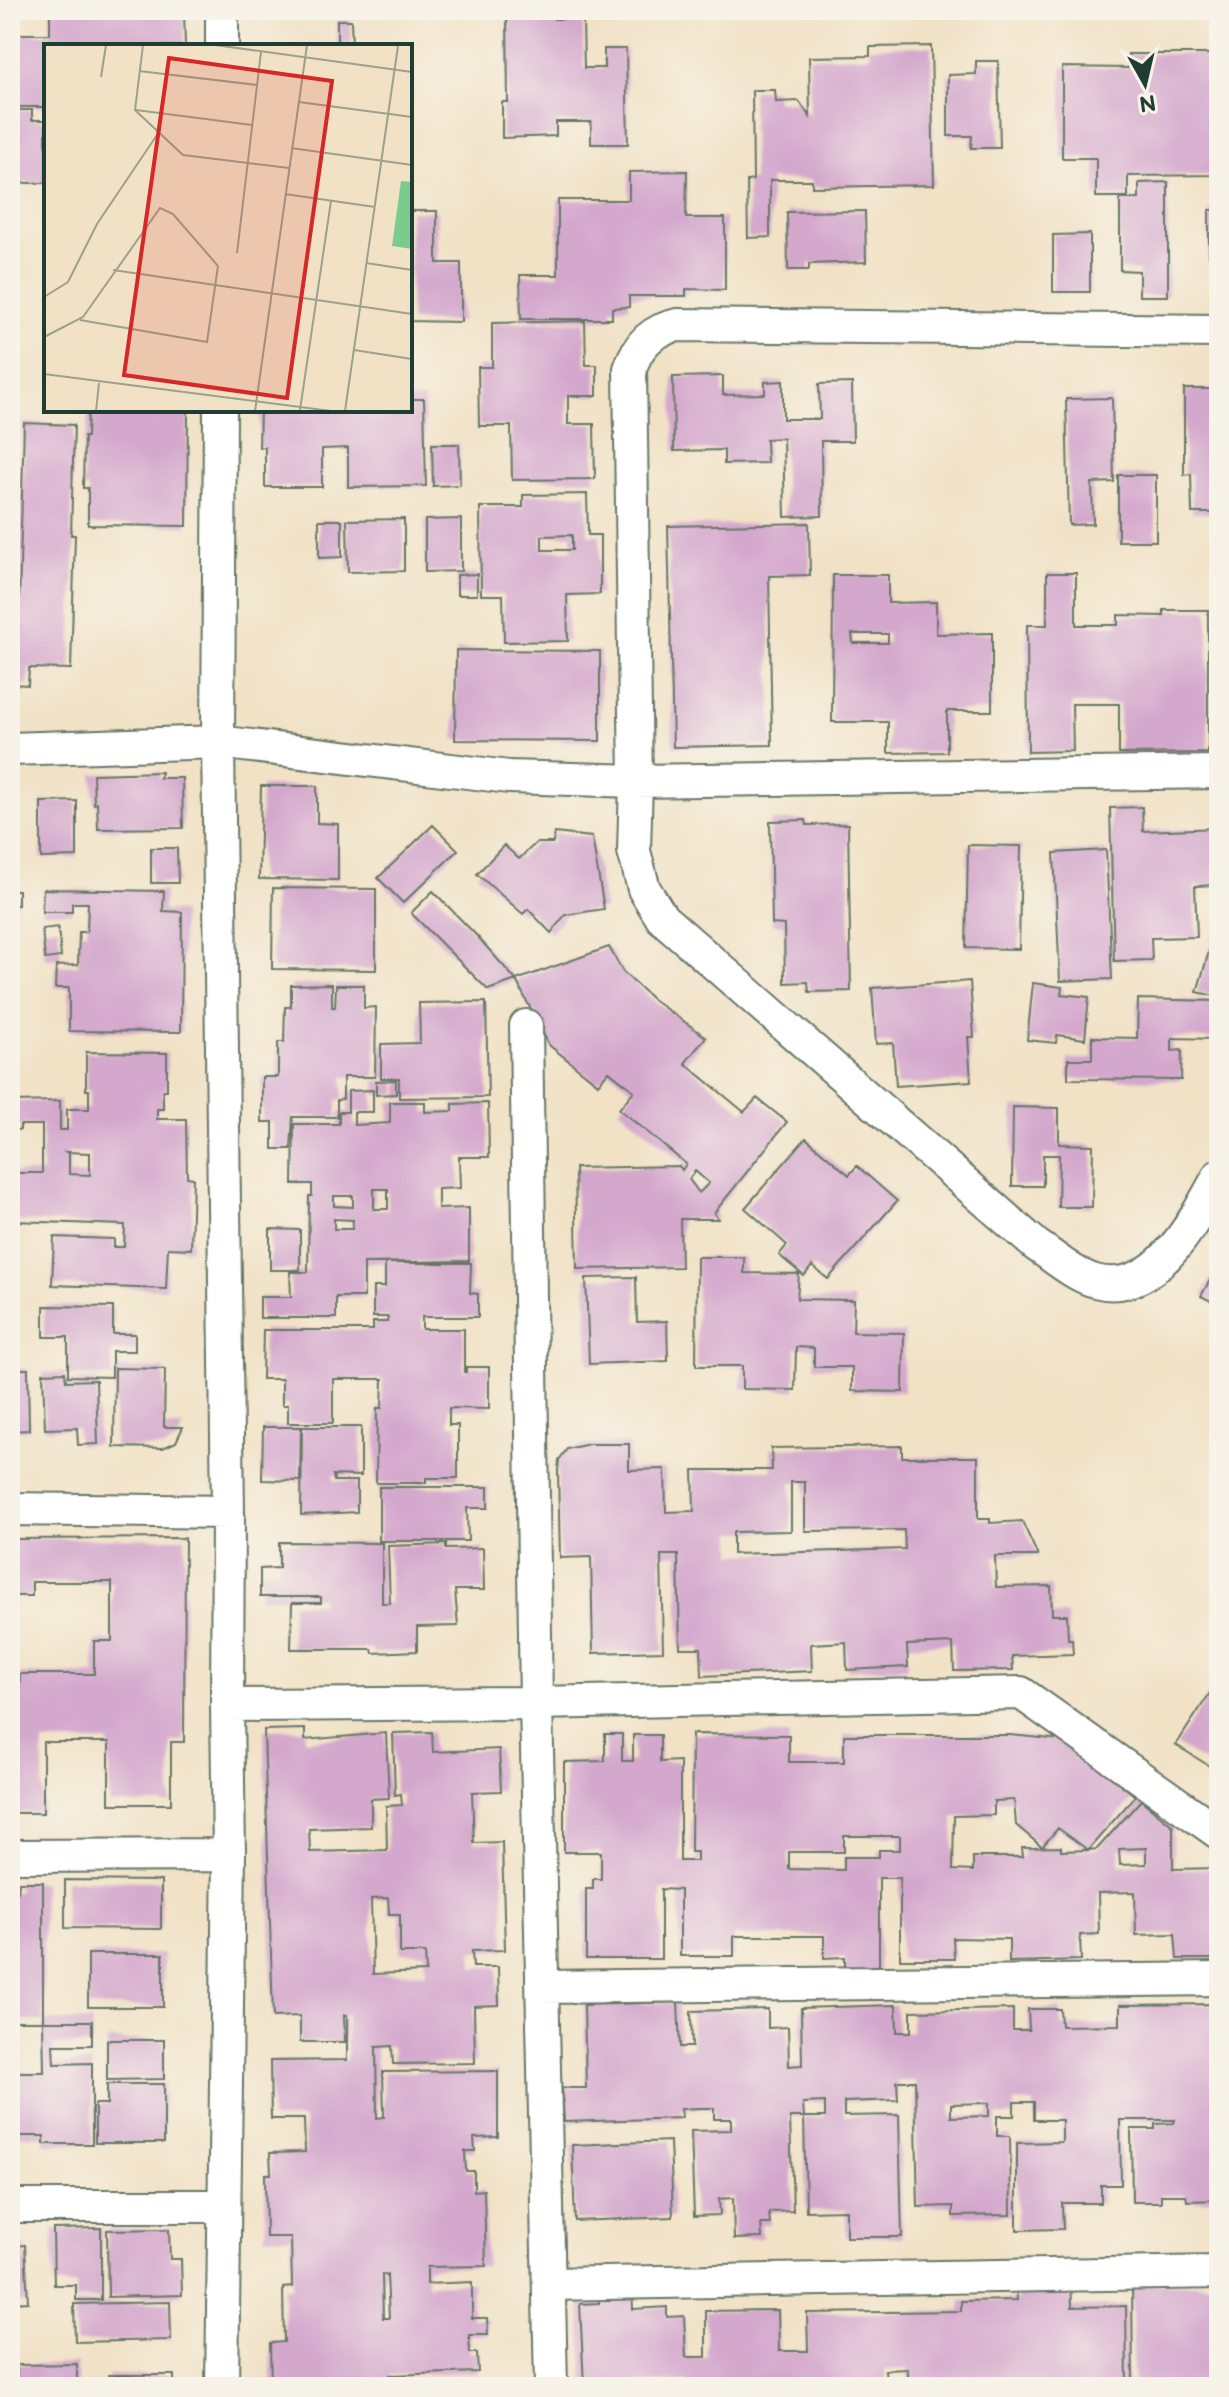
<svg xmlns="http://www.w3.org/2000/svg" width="1229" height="2397" font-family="'Balsamiq Sans',sans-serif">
	<rect width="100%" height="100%" fill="#f7f3e8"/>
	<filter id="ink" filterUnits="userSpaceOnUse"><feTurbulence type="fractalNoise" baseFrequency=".0125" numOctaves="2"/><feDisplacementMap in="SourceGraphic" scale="16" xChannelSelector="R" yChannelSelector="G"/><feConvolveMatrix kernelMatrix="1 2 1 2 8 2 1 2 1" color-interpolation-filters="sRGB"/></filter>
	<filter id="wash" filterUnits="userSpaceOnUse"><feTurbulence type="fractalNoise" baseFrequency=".006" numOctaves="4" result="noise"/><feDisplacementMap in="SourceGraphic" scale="32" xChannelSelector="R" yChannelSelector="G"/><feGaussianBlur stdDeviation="1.8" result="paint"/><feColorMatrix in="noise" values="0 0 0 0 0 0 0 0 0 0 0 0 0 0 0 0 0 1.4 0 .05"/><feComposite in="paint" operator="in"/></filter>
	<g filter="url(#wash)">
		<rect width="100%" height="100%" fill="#f1e2c6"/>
		<g id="blocks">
			<path fill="#d4a8cd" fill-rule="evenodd" d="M50 10H184L185 46H46V107H10V34H50Z
				M554 15V19H583L584 68H604V49H626L628 144H591V122H556V136L502 138V102H508L507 16Z
				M337 20H351L352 46H337Z
				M931 46 934 185 812 187V180H770V237L748 238 747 181 753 180 752 90H775L776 102 799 101 810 117 809 57 870 56V47Z
				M1128 54H1219L1218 175 1128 176V197H1096V158H1062V67L1128 68Z
				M976 61H998L1000 148H971L972 136H948V75L976 74Z
				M16 110H32V120H46V183H10V120H15Z
				M687 171 686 218H725V290L686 289V296H629V307L612 308V319H521L520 275H558V200H629V172Z
				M1168 182V296H1139V271L1120 270V199H1139V183Z
				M1209 210H1219V256H1209Z
				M410 211H437V263H461V322L410 321Z
				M865 211 866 262 809 264V270H788L787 212Z
				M1090 234V292H1053V235Z
				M585 321 586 365H597V396H568V424H594L595 479 512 480 511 426H479L478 367H492V323Z
				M723 376V395L765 394V382L783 381V419H820L819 384 852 383 853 441H821L822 516 785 517 783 438 766 439 767 463 724 464V450L674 451 673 377Z
				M1184 389H1219V513H1192L1191 474 1184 475Z
				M1112 398 1114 482 1092 483 1093 524 1069 525 1066 399Z
				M410 399H424L426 486 348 487V448L322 449V487H265V447L259 448 260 410H410Z
				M88 410H188L187 526 88 525V488H83L84 437H87Z
				M24 423 74 425 71 535H75L71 669 29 668 28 685 10 684V638H18Z
				M432 444H459L460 485 433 486Z
				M1118 475H1156V541H1118Z
				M587 494 588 535H600V594L567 595 568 641 504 642 503 595H481L480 507H523V495ZM572 535V550H542V536Z
				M404 519V571L348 572 347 520Z
				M461 519V571L425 572V520Z
				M319 520H342V557L319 558Z
				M809 523 810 575 769 576 772 745 673 747 668 526Z
				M1047 573H1076V625H1118V615L1164 616V610H1208V753L1119 754V704H1072L1073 751 1028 752 1027 625H1047Z
				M477 574V595H457V575Z
				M833 575H888V603L936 602V634L992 633V711H947V752L888 753V722H832ZM852 634H888V643H853Z
				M456 650 600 651V741L455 740Z
				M161 772 160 778H182L183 828 98 829 97 803 94 804 93 774Z
				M261 786H317V823L338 824V880L259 879Z
				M77 801V857L41 858V802Z
				M1142 807 1143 831 1219 828V885L1195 886 1197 937 1151 938 1152 960 1114 961 1110 808Z
				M806 820 807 825 848 824 851 991 809 992 808 982 785 983 784 925 772 924 770 821Z
				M433 825 458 850 403 903 378 878Z
				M554 833 592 837 604 909 565 915 551 933 528 909 523 914 477 874 504 845 519 859 536 843H553Z
				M968 845 1021 846 1019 949 966 948Z
				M151 848H177L178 883H151Z
				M1106 850 1112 979 1060 981 1054 853Z
				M273 888 376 889V970L272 969Z
				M43 889 164 891 163 911 182 912 181 1032 69 1031V988H55L56 966 78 965 79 932H87L88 903H72V912H42Z
				M10 890H18V905H10Z
				M433 891 476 935 516 980 488 990 411 913Z
				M1219 918V997L1197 992Z
				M58 927 61 957 45 959 42 929Z
				M609 947 623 972 652 999 706 1037 685 1063 744 1112 757 1098 787 1122 714 1213 718 1219H680L681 1267 577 1269 575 1168 679 1166 682 1170 686 1164 619 1109 634 1091 609 1071 598 1084 549 1045 516 980ZM695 1171 709 1183 699 1193 689 1179Z
				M970 981 974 1037H968L971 1081 896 1086 893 1043 876 1044 872 988Z
				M1033 983 1062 987 1061 994 1089 997 1085 1039 1057 1035 1056 1043 1027 1040Z
				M332 984V1007H335L336 985H364V1008L376 1007 375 1077H343V1099L337 1100V1117H293L291 1149H273V1122H262V1077H278V1042H284L285 1007H291V985Z
				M1138 999 1217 1001V1039L1172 1038V1051L1182 1050 1181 1080 1068 1079V1059H1092V1037L1137 1038Z
				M486 1002 488 1097 399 1098V1078H381V1044L420 1043 419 1003Z
				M86 1052 167 1053V1090H163V1109H157V1119H186L187 1177 193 1178 191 1249 168 1248 166 1289 52 1285 54 1237 114 1239V1247H124L125 1225 14 1221 15 1173H42V1125H20V1130H10V1102L60 1101V1130H67V1109H89V1090H86ZM66 1152 90 1153V1175L69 1174V1154Z
				M396 1080V1094L376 1095V1081Z
				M373 1090V1112H354V1125L390 1123V1102H425V1112L453 1111V1104L488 1103 489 1157H459L460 1188 438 1189V1209L469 1208V1261L364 1263V1297H336V1318H260V1297H291L290 1272H308L309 1196H312V1184H293L294 1124H339V1112H348V1091ZM374 1189H388V1209H374ZM334 1196H353V1207L334 1206ZM334 1219 353 1220 352 1229H334Z
				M1013 1107 1059 1108V1144L1093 1145 1092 1207H1058L1059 1155H1043V1186H1012Z
				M806 1138 849 1175 857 1166 897 1201 828 1279 812 1266 804 1276 779 1255 787 1245 745 1208Z
				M270 1229 300 1230V1270H270Z
				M697 1257H744V1273L799 1274 797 1299 854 1300 853 1332 904 1333 903 1392 852 1391V1367H814V1348L796 1347 795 1390 742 1389V1366H696Z
				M13 1260V1312H10V1261Z
				M385 1263H471L470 1293 478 1294V1317H422V1329H464V1372H466V1367H489V1409L449 1408V1425H458V1478H426V1483H376L377 1408H382L383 1379H333V1423H288V1405H282V1379H262L263 1330H373V1322H387L388 1317H373V1287H385Z
				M1219 1264V1305L1201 1296Z
				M636 1277 637 1322 667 1321 668 1361 589 1364 586 1278Z
				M44 1306 113 1307V1334H135V1351H112V1377L68 1376V1337H44Z
				M115 1368 165 1369 164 1427H183L176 1442 163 1448 114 1447Z
				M10 1369H28L29 1430 10 1431Z
				M65 1372 66 1381 96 1380 98 1444 78 1445 77 1428 45 1429 43 1373Z
				M263 1427H301L300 1481 262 1480Z
				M302 1427H361V1476L333 1475 334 1481H357V1512L301 1515Z
				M589 1444H629V1470L665 1469 666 1512 694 1511 693 1470H772L771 1448 902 1446V1457H978V1519H990V1523L1022 1521 1038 1556H995L996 1587 1051 1586 1052 1615H1067L1068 1639H1072L1073 1654 1012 1656 1013 1670 954 1671 953 1643 907 1645 908 1667 847 1670 846 1642 811 1644 812 1671 702 1676 701 1648H680L678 1555H661L663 1651 593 1653 591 1557 560 1558 558 1471 559 1460 567 1449ZM791 1482H805V1531L904 1530 905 1549 733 1554V1532L791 1531Z
				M379 1487H488V1508H467L468 1541H379Z
				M185 1538 184 1742H171V1804H109V1742H43V1813H10V1719H19L20 1674H94V1641H112V1582H32V1596H10V1539Z
				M279 1542 382 1543V1603H390L388 1546 446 1544V1549L483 1548 484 1590H455L458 1626 417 1627V1651L373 1653 372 1649H291L292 1603H321V1597H260V1569L279 1568Z
				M1219 1679V1772L1176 1745Z
				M305 1729V1740L386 1733 389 1798 371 1799V1827L309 1829 310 1852 387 1850 386 1806 402 1805 401 1794 395 1795 393 1733 432 1732 433 1752 499 1749 501 1791 472 1792 474 1843 502 1842 505 1950 472 1951 473 1967H498L499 2005 474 2006 475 2063 393 2064 392 2046 376 2047 377 2118 384 2117 383 2072 498 2071V2137L474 2138 475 2151H465L466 2171H474V2191L484 2190 486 2266 427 2267V2284L472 2282V2318H487L488 2335H469L470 2353H477L478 2372 390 2375 391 2387H271L270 2343 284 2342 283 2288 292 2287 291 2237H266L265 2174H271L270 2153 305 2152 304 2119H271L270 2061 347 2060V2015H344L345 2042H300V2016L273 2017 264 1730ZM388 1898 389 1914H400V1953H425L426 1972 373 1974 371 1899ZM382 2275H387L389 2318H383Z
				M605 1734H622V1761H633V1735H660V1762L680 1761V1861H697V1852H691L692 1734 789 1735V1762H844V1735H1010L1062 1740 1080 1749 1135 1796 1088 1850 1097 1849 1141 1800 1173 1826V1869L1219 1868V1959H1177L1175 1934 1136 1935 1135 1892 1098 1893 1099 1934 1080 1935 1081 1960 1009 1962V1939L953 1938 954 1959H900V1878H879V1975H845V1957L824 1958V1936H734V1956H680V1890L661 1889V1959H586V1889H593V1879H601V1852H564V1762L605 1761ZM1014 1800 1016 1825 1042 1847 1058 1828 1088 1850 1061 1851V1847L1022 1848 1023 1857H973V1871L953 1870 954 1816 994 1815V1801ZM844 1836H900V1850H879V1857H844V1870L789 1869V1852H844ZM1146 1848V1864L1120 1865 1119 1849Z
				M65 1880 161 1881V1929L65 1928Z
				M19 1882H43V2021H10V1892H18Z
				M88 1954H163V2007H88Z
				M678 2002 680 2047H692L691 2011 768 2009V2028L788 2027 789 2066 802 2065 801 2008 896 2005 897 2032H911V2011L1013 2009V2030H1029L1028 2009H1060L1061 2026 1120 2025V2005L1219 2004V2200L1187 2201 1186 2195H1161V2202H1132L1131 2129H1155V2124L1174 2123 1175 2120H1120L1121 2185H1101V2203H1062L1063 2229 1017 2230V2143L1062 2142V2120H1034V2102H1014V2116H997V2136H1010L1011 2215 953 2216V2206L918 2207 915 2081H897L898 2100 844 2102V2116L899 2115 902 2237H846V2210L806 2211 804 2117H790L793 2211 769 2212 770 2224H761L762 2238 734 2239 733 2198 719 2199 720 2215 694 2216 691 2131 731 2130V2119H714V2108H700L681 2109 682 2118 564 2122 562 2088H586L584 2005ZM825 2102V2117H804L803 2103ZM989 2103V2116L951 2117V2104Z
				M43 2021H92V2045H53L54 2064 92 2063V2144H44V2136H10V2072H44Z
				M107 2040H164V2079L107 2080Z
				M107 2084H164V2143H95V2104H107Z
				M670 2141 673 2217 575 2221 572 2145Z
				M101 2228V2300H76V2285H54L53 2229Z
				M169 2229 170 2259H181L182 2295 108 2297 107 2230Z
				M25 2245 28 2302 10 2303V2246Z
				M1071 2282 1072 2307 1126 2306 1127 2387H908V2369L885 2370 886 2387H757V2384L687 2387V2381L635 2383V2387H584L580 2304 599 2303V2288L632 2287 633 2309 667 2307V2317L684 2316 686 2357H706V2311L778 2310 779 2351H808L807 2313 961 2311V2301L1017 2300 1016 2284Z
				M1132 2283 1217 2284 1219 2387H1133Z
				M170 2302 171 2340 75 2342 74 2304Z
				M77 2364V2387H17V2365Z
				M108 2375H174V2387H108Z"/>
		</g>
	</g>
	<g filter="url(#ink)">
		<use href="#blocks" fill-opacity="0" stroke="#687767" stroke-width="2"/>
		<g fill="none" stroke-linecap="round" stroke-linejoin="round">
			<defs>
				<path id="street" d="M222 46V10
					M1219 331 678 325C652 330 638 344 630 369L636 781 634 851 644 889 662 918 1036 1245C1054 1257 1074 1275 1095 1281 1157 1298 1195 1219 1219 1176
					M220 410 218 742 228 1512 227 1705 229 1855 222 2387
					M10 749 218 742 509 777 636 781 1219 772
					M526 1026 536 1703 551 2387
					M10 1509 228 1512
					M227 1705 536 1703 1021 1693 1219 1833
					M10 1856 229 1855
					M543 1987 1219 1979
					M10 2206H223
					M549 2284 1219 2272"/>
			</defs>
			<use href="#street" stroke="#687767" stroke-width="36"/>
			<use href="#street" stroke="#fff" stroke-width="32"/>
		</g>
	</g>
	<g transform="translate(44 44)">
		<rect width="368" height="368" fill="#f1e2c6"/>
		<path d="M357 137 368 138V205L348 202Z" fill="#7acb8c"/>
		<path fill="none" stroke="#9da08c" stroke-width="2" d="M99 1 91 66 139 111 245 124M171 1 368 28M95 27 213 41M57 33 62 1M255 58 368 73M92 66 208 81M247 104 368 121M241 150 331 163M193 209 217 8M322 219 368 226M69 226 368 270M0 253 24 238 53 180 115 88M0 293 39 273 116 164 129 170 174 222 163 298 36 276M310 306 368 315M0 330 287 367M256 366 287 157M52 367 55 339M211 367 263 1M301 367 354 2"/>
		<path fill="#d62828" fill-opacity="0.15" stroke="#d62828" stroke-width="4" d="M125 14 288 37 243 354 80 331Z"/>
		<rect width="368" height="368" fill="none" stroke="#1f3d34" stroke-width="4"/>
	</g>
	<rect width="1229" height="2397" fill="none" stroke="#f7f3e8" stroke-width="40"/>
	<g transform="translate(1145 84) rotate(172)" stroke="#f7f3e8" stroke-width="6" paint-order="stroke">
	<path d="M0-6L14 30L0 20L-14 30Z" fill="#1f3d34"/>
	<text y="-12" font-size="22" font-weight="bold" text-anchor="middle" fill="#1f3d34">N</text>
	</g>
</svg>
